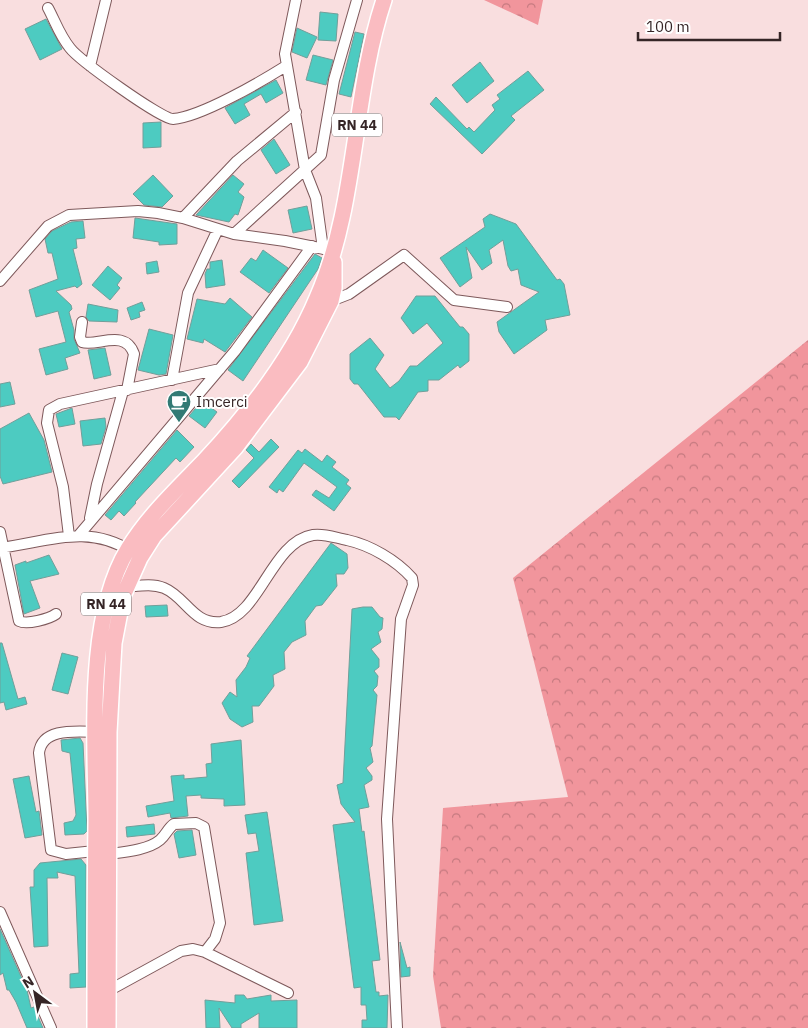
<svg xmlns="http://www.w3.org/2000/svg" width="808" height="1028" font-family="'IBM Plex Sans',sans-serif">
	<defs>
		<pattern id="forest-crowns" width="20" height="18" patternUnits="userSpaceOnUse" patternTransform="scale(1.25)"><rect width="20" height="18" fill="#f1959c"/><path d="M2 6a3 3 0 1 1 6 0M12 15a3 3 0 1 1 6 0" fill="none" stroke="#c4797f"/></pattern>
	</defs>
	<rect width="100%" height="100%" fill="#f9dedf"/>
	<path fill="url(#forest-crowns)" d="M484 0H543L538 25Z
		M808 340V1028H441L433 976 443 808 568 797 513 578Z"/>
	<path fill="#4dcbc1" stroke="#719f9a" d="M320 12 338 14 336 41 318 40Z
		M46 19 62 49 40 60 25 29Z
		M297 28 317 37 307 58 292 52Z
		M355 32 364 34 351 97 339 94Z
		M313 55 333 60 326 85 306 80Z
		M480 62 494 81 467 103 452 85Z
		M528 71 544 90 511 116 515 120 482 154 430 104 436 97 467 129 469 127 474 132 495 110 492 105 500 99 497 95Z
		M276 80 283 93 266 103 261 94 244 104 250 115 235 124 225 108Z
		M161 122V147L143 148V123Z
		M274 139 290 165 276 174 261 150Z
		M153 175 173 196 162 207 144 205 133 194Z
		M233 175 244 184 238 192 244 197 238 215 235 214 229 222 196 215Z
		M307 206 312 229 293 233 288 210Z
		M490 214 516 224 557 280 560 279 564 284 570 315 545 320 547 330 514 354 499 332 497 322 539 292 521 285 518 269 511 271 508 266 503 240 489 250 492 263 482 270 466 247 472 278 460 287 440 258 485 227 483 219Z
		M135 218 177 224V244L159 245V242L133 238Z
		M83 221 85 238 76 239 77 248 73 249 82 284 77 288 75 286 56 291 71 305 72 309 69 312 74 330V339L80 353 65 358 68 369 46 375 39 349 66 342 58 311 36 317 29 290 58 279 52 253H48L45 239 52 231 71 222Z
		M263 250 288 268 269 293 240 272 251 258 256 261Z
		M315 254 322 258 318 269 243 381 228 370Z
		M222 260 225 285 206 288 205 274 207 269H210V262Z
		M157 261 159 272 147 274 146 263Z
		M108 266 122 278 117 285 120 288 110 300 92 285Z
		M416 296H435L460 327H463L469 334V361L460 368 458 365 439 380H428V391L418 392 399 420 396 417H384L358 384H354L350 379V354L370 338 384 355 375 369 390 388 399 381 410 366H417L443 343 427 323 413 334 401 318Z
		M230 298 252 317 225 352 204 339 203 343 187 339 197 299 225 304Z
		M142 302 145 310 139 312 140 317 131 320 127 308Z
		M88 304 118 310 117 322 89 321 86 317Z
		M149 329 173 335 166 374 159 375 138 370Z
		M105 348 111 375 94 379 88 350Z
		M10 382 15 404 0 407V384Z
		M202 401 217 412 205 428 189 416Z
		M72 408 75 424 59 427 56 414Z
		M29 413 44 440 52 472 3 484 0 476V429Z
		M105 418 106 427 101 444 83 446 80 421Z
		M177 430 194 447 180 462 176 458 135 502 136 503 124 516 119 511 111 520 105 515Z
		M271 439 279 447 239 488 232 481 254 458 246 450 251 444 259 452Z
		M305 449 322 462 327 455 336 462 332 467 349 480 346 484 351 488 334 511 312 495 316 490 329 498 337 487 304 463 283 492 279 489 277 493 269 487 298 450 302 453Z
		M331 543 347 554 348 568 344 574H336L337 586 322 605 316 606 305 621 306 635 292 642 284 652 285 669 273 675 274 686 259 706H252L253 722 242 727 230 719 222 703 230 692 237 697 236 680 246 667 250 658 247 656Z
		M49 555 59 574 30 581 40 608 24 614 15 565 26 561V563Z
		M167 605 168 616 146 617 145 606Z
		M363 607H372L380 617 383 618 382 629 378 632 381 642 371 649 379 659V667L374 671 378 676 377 686 373 690 377 695 372 746 370 748 373 762 366 768 372 776V780L364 785 369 807 359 809 362 832 364 831 380 960 372 961 376 992H379V996L388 995 387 1028H362V1020H367L366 1005H361V987L354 988 333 825 355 822 341 804 337 785 343 783 352 609Z
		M0 643H2L18 699 25 697 27 704 6 710 4 702 0 703Z
		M62 653 78 657 68 694 52 690Z
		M80 738 83 743 87 831 84 834 65 835 64 823 73 821 76 815 70 753 62 751 61 740Z
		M241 740 245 805 224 806V799L201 798V795L186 796 188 816 171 818 170 813 148 817 146 806 174 801 171 776 184 775V779L207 777 206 764 212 763 211 744Z
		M29 776 36 812 39 811 42 835 25 838 13 779Z
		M267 812 283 921 254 925 246 853 259 851 256 833 248 834 245 815Z
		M154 824 155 834 127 837 126 827Z
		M192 830 196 855 179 858 174 834 177 831Z
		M81 859 86 865V987L70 988V974L79 973 75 876 57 872 58 878H47L48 946 34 947 30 887H34V870L40 863Z
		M0 929 27 990 31 1008 34 1007 43 1028H27L16 1002 9 990H7L3 973 0 975Z
		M400 942 407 968 410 967V976L401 977Z
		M235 995H244L247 999 271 995V1001L297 1000V1028H259V1013L241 1024V1028H232L219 1008 220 1028H206L205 1000 235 1003Z"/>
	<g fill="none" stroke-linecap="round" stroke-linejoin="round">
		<defs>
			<path id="street" d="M296 0 285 54 305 170 316 198 323 249
				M48 8C55 21 60 36 70 48 79 60 161 119 173 119 201 117 262 81 286 66
				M90 66 106 0
				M183 218 237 161 296 112
				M234 234 321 155 334 80 357 0
				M0 281 48 226 69 215 138 211 158 213 183 218 234 234 285 241 334 251
				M331 301 349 294 404 255 454 300 507 307
				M82 322 80 337 82 342C97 347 125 328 134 354L127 390
				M172 380 188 293 218 229
				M90 518 97 484 123 391
				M0 532 19 621C27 625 49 619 56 614
				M79 535 235 351 312 246
				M69 536 63 487 47 423 49 410 60 404 220 369
				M0 548C47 542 88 523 132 552
				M126 587C138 586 152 583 164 588 186 597 193 625 221 622 260 616 271 542 313 535 324 533 336 538 347 540 370 545 396 560 412 578L413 585 401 619 387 819 397 1028
				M95 851 66 854 51 850 39 753C42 726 80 732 100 732
				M109 854C124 852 148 850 160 840 166 835 168 828 174 824L196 823 204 827 220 923 215 939 205 952
				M0 912 51 1028
				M108 991 181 951 193 949 205 952 288 993"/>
			<path id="primary" d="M95 1028C95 959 95 891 96 822 96 741 85 620 128 549 148 516 177 489 204 461 248 414 292 358 317 298 358 204 352 96 384 0
				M108 1028 109 732 114 643 123 596 140 558 154 536 235 448 300 362 331 301 334 288V262"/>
		</defs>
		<use href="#street" stroke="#7e595b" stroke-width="12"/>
		<use href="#primary" stroke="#fff" stroke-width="18"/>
		<use href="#street" stroke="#fff" stroke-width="10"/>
		<use href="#primary" stroke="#fabcc1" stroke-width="15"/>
	</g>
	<defs>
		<symbol id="cafe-pin" viewBox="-11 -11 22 30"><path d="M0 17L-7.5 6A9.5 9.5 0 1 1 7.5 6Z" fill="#327a74" stroke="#fff"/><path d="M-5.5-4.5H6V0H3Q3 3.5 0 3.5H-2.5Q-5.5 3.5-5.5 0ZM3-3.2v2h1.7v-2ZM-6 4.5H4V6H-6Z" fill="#fff"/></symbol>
	</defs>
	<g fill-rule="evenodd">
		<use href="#cafe-pin" x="165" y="388" width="28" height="38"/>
	</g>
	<g text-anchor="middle" stroke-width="4" stroke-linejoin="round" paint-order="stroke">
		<g fill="#fff" stroke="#726667" stroke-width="1">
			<rect x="332" y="113.5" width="50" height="23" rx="4"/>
			<rect x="81" y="592.5" width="50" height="23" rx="4"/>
		</g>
		<g font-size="14" font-weight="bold" fill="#352526">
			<text x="357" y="130">RN 44</text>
			<text x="106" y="609">RN 44</text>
		</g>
		<g font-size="15" fill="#352526" stroke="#fff" text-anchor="start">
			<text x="196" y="407">Imcerci</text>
		</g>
	</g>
	<g transform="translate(35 993) rotate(328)" stroke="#ffffff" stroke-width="4" paint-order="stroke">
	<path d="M0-4L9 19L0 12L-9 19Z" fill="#352526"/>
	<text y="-8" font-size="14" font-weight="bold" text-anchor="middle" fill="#352526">N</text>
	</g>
	<path d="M638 32v8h142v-8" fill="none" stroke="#352526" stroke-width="2.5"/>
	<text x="646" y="32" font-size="15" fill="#352526" stroke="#ffffff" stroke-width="4" paint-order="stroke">100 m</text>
</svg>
